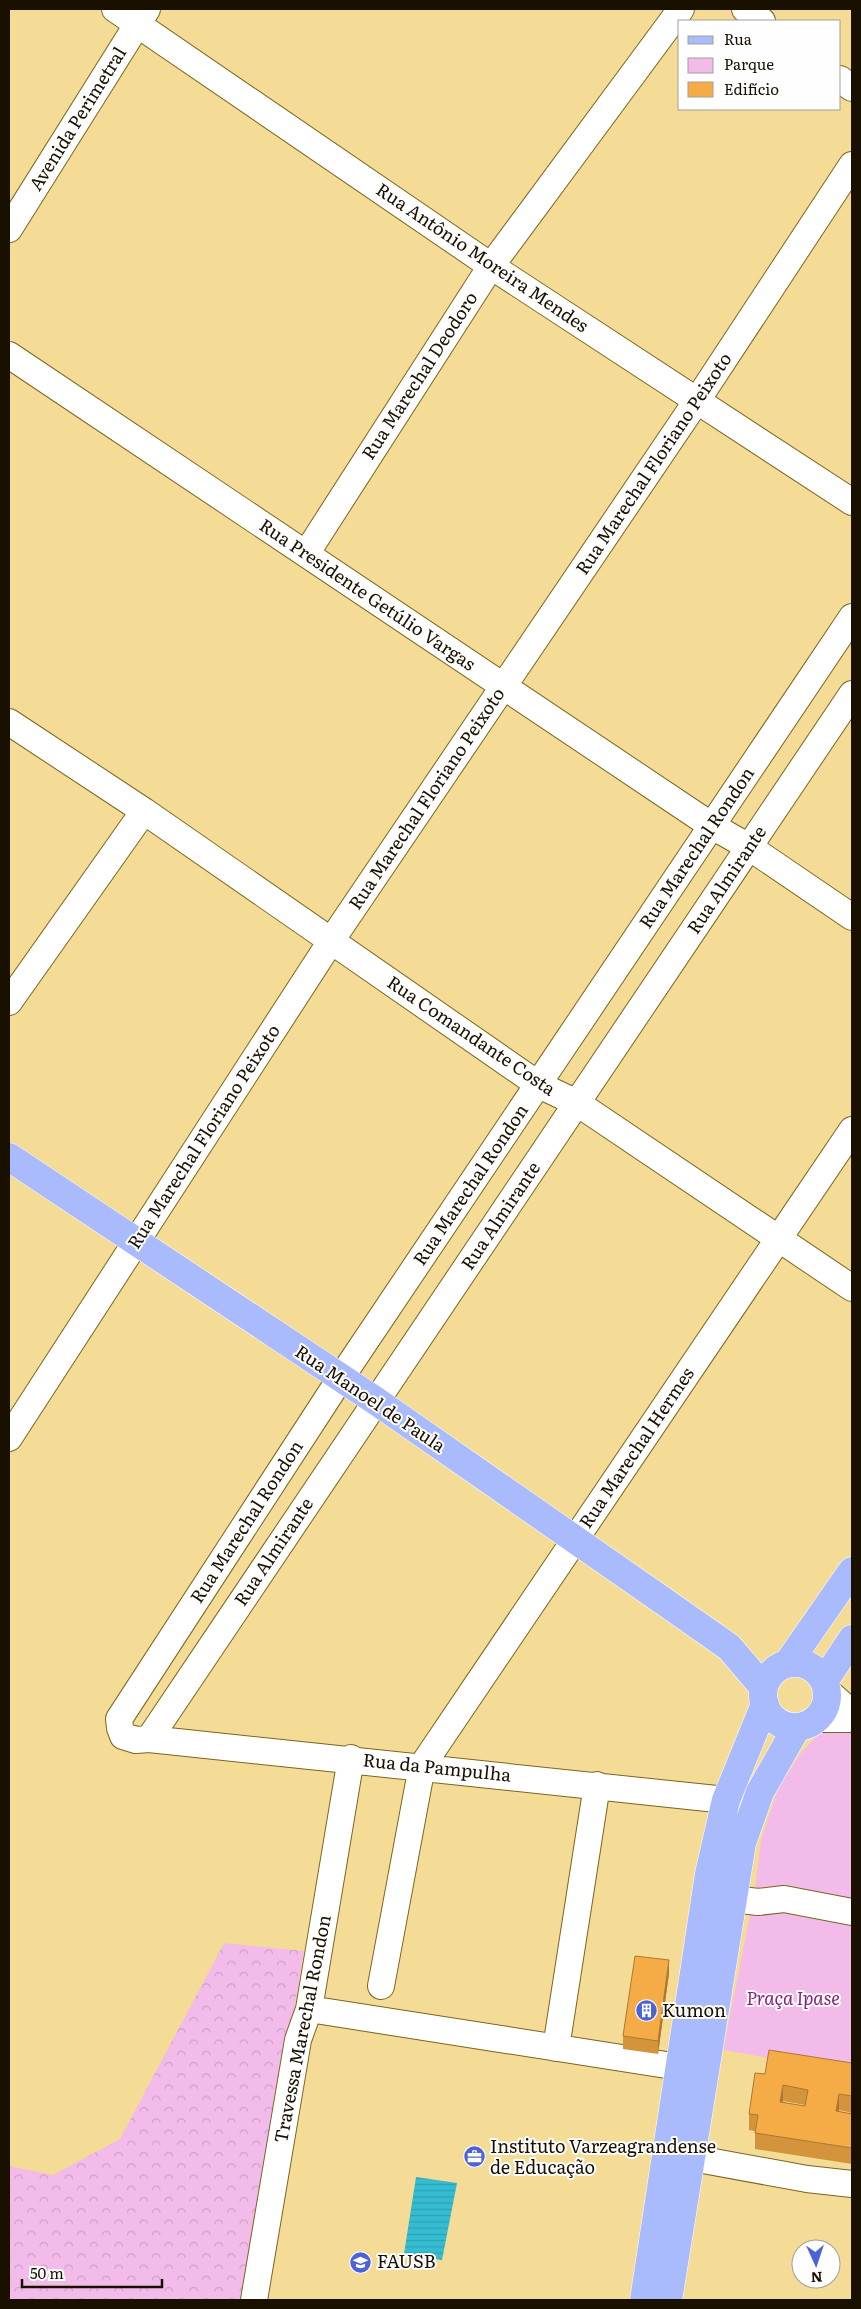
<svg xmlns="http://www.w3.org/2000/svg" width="861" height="2309" font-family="Literata,serif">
	<defs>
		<pattern id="forest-crowns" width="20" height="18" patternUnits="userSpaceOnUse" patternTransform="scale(1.25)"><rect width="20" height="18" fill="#f2bbea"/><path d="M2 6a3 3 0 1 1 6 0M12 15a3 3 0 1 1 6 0" fill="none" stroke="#cfa0c7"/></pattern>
		<pattern id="water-rules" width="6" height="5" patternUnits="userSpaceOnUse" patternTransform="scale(1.25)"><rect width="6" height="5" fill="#34bcd2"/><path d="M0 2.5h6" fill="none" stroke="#2da1b2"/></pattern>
	</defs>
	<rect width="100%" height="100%" fill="#f4dc96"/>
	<path fill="url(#forest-crowns)" d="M224 1943 304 1951 245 2300H9V2166L53 2175 120 2139Z"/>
	<path fill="#f2bbea" d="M852 1715V2072L723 2050 755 1890 761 1840 778 1789 800 1754 831 1721Z"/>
	<path fill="url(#water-rules)" d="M416 2177 457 2183 442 2260 404 2254Z"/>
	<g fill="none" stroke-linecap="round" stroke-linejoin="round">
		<defs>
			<path id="minor" d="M115 9 491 266 852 502
				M745 9 762 21
				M840 79 852 88
				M9 229 147 9
				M9 355 712 826 749 847 852 917
				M306 554 491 266 681 9
				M9 722 144 811 539 1085 577 1103 852 1288
				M9 1002 144 811
				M9 1438 331 941 698 399 852 165
				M827 1691 852 1713
				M817 1719H852
				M149 1739 852 694
				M726 1800 149 1739 136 1740 123 1736 120 1728 119 1719 340 1379 852 617
				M733 1899 758 1902 784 1899 852 1912
				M381 1986 422 1766 852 1130
				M309 2009 679 2067
				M556 2048 597 1785
				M692 2158 807 2179 852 2184
				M254 2300 298 2040 309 2009 351 1758"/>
			<path id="major" d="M9 1157 376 1401 659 1598 729 1647 764 1688
				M788 1663 852 1571
				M763 1695a32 32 0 1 1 64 0a32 32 0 1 1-64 0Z
				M825 1680 852 1639
				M644 2300 709 1874 726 1800 765 1704
				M668 2300 742 1843 760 1792 797 1727"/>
		</defs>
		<use href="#minor" stroke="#7b651e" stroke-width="28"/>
		<use href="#major" stroke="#fff" stroke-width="29"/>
		<use href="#minor" stroke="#fff" stroke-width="26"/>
		<use href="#major" stroke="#aabbfd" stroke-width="28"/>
	</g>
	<path fill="#d4943c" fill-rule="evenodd" d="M669 1973 658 2054 623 2049V2036Z
		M852 2063V2113L839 2110V2111L852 2114V2164L755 2149V2131L749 2130V2114L765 2074ZM783 2101 805 2105V2106L783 2102Z"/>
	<path fill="#ac7831" d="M669 1960V1973L658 2054V2041Z
		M783 2085V2101L780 2118V2102Z
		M839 2094V2110L836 2127V2111Z"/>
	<path fill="#f6ac46" stroke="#ac7831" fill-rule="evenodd" d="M635 1956 669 1960 658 2041 623 2036Z
		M769 2050 852 2063V2096L839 2094 836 2111 852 2114V2148L755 2133 758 2115 749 2114 755 2073 765 2074ZM783 2085 808 2090 805 2106 780 2102Z"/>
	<defs>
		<symbol id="building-disc" viewBox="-11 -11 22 22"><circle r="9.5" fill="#4c62d7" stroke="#fefefe"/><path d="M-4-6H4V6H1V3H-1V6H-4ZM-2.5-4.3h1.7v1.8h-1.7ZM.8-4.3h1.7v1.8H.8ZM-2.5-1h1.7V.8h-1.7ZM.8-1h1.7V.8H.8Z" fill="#fff"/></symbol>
		<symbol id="office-disc" viewBox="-11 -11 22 22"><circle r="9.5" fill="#4c62d7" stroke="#fefefe"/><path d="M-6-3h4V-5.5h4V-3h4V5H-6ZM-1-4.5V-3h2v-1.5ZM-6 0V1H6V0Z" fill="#fff"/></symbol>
		<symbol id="university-disc" viewBox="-11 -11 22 22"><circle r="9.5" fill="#4c62d7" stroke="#fefefe"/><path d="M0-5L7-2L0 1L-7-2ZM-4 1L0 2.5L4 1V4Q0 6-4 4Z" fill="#fff"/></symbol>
	</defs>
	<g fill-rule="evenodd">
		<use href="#building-disc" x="634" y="1998" width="25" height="25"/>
		<use href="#office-disc" x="462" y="2144" width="25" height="25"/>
		<use href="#university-disc" x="348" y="2250" width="25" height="25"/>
	</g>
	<g text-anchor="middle" stroke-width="4" stroke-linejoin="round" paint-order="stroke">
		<g font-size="18" fill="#191000" stroke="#fefefe">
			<text transform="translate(78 119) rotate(-58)" y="6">Avenida Perimetral</text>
			<text transform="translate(482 258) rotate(34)" y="6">Rua Antônio Moreira Mendes</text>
			<text transform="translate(420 376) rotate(-57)" y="6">Rua Marechal Deodoro</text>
			<text transform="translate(654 464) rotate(-56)" y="6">Rua Marechal Floriano Peixoto</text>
			<text transform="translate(367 595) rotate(34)" y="6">Rua Presidente Getúlio Vargas</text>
			<text transform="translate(427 799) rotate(-56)" y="6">Rua Marechal Floriano Peixoto</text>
			<text transform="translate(697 848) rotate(-56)" y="6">Rua Marechal Rondon</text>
			<text transform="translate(727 880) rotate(-56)" y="6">Rua Almirante</text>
			<text transform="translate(471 1036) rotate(34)" y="6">Rua Comandante Costa</text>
			<text transform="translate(204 1137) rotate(-57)" y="6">Rua Marechal Floriano Peixoto</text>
			<text transform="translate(471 1185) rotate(-56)" y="6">Rua Marechal Rondon</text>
			<text transform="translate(501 1216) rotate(-56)" y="6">Rua Almirante</text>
			<text transform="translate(370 1399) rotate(34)" y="6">Rua Manoel de Paula</text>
			<text transform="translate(637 1448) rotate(-56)" y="6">Rua Marechal Hermes</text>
			<text transform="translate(247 1522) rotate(-57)" y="6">Rua Marechal Rondon</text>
			<text transform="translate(274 1552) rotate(-56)" y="6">Rua Almirante</text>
			<text transform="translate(437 1768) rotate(6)" y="6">Rua da Pampulha</text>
			<text transform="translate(303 2029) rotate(-79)" y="6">Travessa Marechal Rondon</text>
		</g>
		<g font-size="18" font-style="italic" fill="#872080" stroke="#fefefe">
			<text x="793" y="2005">Praça Ipase</text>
		</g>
		<g font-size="18" fill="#191000" stroke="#fefefe" text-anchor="start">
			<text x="662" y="2017">Kumon</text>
			<text x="490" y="2153">Instituto Varzeagrandense<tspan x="490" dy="21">de Educação</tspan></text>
			<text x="377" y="2268">FAUSB</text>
		</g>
	</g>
	<rect width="861" height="2309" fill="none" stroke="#191000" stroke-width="20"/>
	<rect x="678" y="20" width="162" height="90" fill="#fefefe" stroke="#a29f98"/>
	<rect x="688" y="36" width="25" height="8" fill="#aabbfd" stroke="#a29f98"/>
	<text x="724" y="45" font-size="15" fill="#191000">Rua</text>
	<rect x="688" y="58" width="25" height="15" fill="#f2bbea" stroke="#a29f98"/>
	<text x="724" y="70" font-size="15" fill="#191000">Parque</text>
	<rect x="688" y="82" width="25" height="15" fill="#f6ac46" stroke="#a29f98"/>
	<text x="724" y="95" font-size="15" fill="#191000">Edifício</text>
	<g transform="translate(816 2264) rotate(177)"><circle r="24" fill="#fefefe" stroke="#a29f98"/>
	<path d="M0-4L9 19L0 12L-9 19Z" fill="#4c62d7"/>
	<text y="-8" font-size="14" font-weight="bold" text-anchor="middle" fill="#191000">N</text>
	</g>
	<path d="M22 2279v8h140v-8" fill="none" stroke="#191000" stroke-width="2.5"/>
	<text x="30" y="2279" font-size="15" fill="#191000" stroke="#fefefe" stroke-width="4" paint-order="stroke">50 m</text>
</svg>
